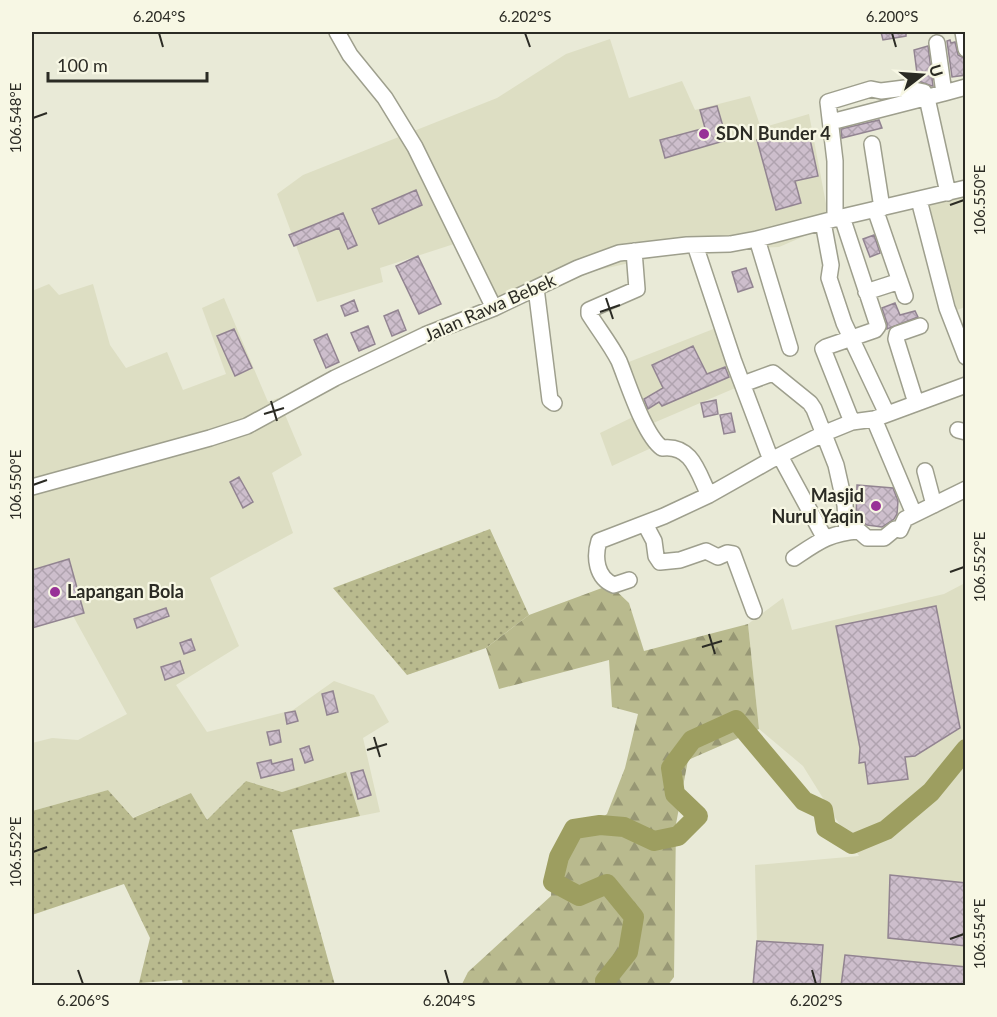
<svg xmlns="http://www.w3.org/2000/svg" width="997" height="1017" font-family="Lato,sans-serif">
	<defs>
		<pattern id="grass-dots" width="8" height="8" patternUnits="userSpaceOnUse" patternTransform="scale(1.5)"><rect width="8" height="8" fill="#b9ba8e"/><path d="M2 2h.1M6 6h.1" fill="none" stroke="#979774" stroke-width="1.8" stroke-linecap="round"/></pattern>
		<pattern id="forest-firs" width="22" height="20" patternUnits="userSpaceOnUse" patternTransform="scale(1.5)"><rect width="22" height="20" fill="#b9ba8e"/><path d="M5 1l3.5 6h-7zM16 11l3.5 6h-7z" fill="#979774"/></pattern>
		<pattern id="building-cross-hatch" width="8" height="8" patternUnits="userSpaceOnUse" patternTransform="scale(1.5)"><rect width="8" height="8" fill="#cdbecc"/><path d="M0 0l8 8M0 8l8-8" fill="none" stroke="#b0a3af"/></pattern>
	</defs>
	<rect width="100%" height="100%" fill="#e9ead7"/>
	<path fill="#dddec3" d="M610 39 629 98 682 81 695 110 750 96 761 128 809 114 830 225 779 247 683 251 594 271 489 317 454 244 380 268 383 282 317 302 277 194 303 175 497 98 566 54Z
		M965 182V307L957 310 922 193Z
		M49 284 59 295 93 284 110 345 126 368 167 352 183 390 226 374 202 308 224 298 268 402 278 398 302 455 272 473 293 533 210 578 239 646 176 685 207 732 293 710 334 681 374 695 389 722 363 738 380 812 360 816 346 773 282 792 246 781 207 821 191 793 132 818 108 790 32 811V743L52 738 78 740 127 714 72 614 47 616 32 584V291Z
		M716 328 740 386 651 424 660 444 612 466 600 433 635 416 616 367Z
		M965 583V985H752L757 944 755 865 859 856 803 766 759 729 748 624 783 598 792 630 944 594Z"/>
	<path fill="url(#grass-dots)" d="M490 529 529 615 486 648 407 675 333 588Z
		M346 772 360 816 292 830 335 985 183 986 182 980 139 983 150 938 124 884 32 915V811L108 790 133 818 191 793 207 820 246 781 282 792Z"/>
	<path fill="url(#forest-firs)" d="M610 585 629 603 644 651 748 624 759 729 688 760 676 824 674 977 668 985 461 986 468 972 551 896 553 855 607 814 625 768 638 714 612 707 609 660 499 689 486 648 529 615Z"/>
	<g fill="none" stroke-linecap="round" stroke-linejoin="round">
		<path stroke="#9d9e60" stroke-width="20" d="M606 986 605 981 628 952 634 917 607 884 579 896 553 882 559 857 574 829 600 825 624 827 654 841 678 836 698 816 675 794 671 768 692 740 736 720 804 801 823 810 826 828 852 844 886 830 931 792 966 749"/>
	</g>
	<path fill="url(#building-cross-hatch)" stroke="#928491" stroke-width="1.5" d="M881 32H906V36L883 40Z
		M950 40 951 43 955 42 958 55 964 58 966 75 952 77 947 41Z
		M928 46 933 86H932L918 81 914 50Z
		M717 106 727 140 665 158 660 140 705 128 700 110Z
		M879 120 882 128 842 138 841 129Z
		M808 130 818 176 795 181 801 203 776 210 757 140 785 131 786 135Z
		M416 190 422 205 379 224 372 209Z
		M343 213 357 245 348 249 339 228 294 246 289 235Z
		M874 235 880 253 870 257 863 239Z
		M418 256 441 304 419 314 396 266Z
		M746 268 753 287 738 292 732 272Z
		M354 300 358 311 345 316 341 306Z
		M895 303 900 315 915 311 918 317 887 329V323L882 308Z
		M398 310 406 330 392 336 384 316Z
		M368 326 375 344 359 351 351 333Z
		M234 329 252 368 235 376 217 336Z
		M327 334 339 362 326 368 314 340Z
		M693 346 707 374 725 367 729 377 662 406 659 402 648 409 644 399 663 388 652 365Z
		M716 400 718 414 704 417 701 403Z
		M731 413 735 432 724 434 720 415Z
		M239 477 253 502 243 508 230 482Z
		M857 485 893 488 898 501 897 514 894 519 882 527 867 525 862 522H856Z
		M69 559 84 613 32 628V570Z
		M936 606 960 728 915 756 905 757 908 779 868 784 865 762 859 763 860 748 836 626Z
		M166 608 169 616 137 628 134 619Z
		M191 639 195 650 184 654 180 643Z
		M180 661 184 673 165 680 161 667Z
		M333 691 338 712 327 715 322 694Z
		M295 711 298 721 287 724 285 713Z
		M279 730 281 742 270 745 267 732Z
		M309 746 313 760 305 763 300 749Z
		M292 759 294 770 261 778 257 763 271 760 272 764Z
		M363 770 371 795 358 799 351 773Z
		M890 875 966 883V946L888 938Z
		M757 941 823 945 820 986H753Z
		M845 955 966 967V986H841Z"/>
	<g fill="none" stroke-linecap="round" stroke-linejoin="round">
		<defs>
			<path id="minor" d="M337 32 350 55 385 98 415 147 494 308
				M963 32 966 49
				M937 43 944 93 966 87
				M831 122 944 93
				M872 144 882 208
				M919 200 947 308 966 357
				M875 209 905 296
				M842 217 878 326 875 330 826 347 823 349 852 422
				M835 219V161L828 102 871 89 881 91 905 88 924 92 927 98 948 193
				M823 222 831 265 829 278 844 323 887 414
				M757 239 790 348
				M695 245 734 362 771 460
				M634 251 637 289 589 310V314C599 330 611 345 619 361 628 383 644 435 662 448 692 444 698 473 709 495
				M536 288 550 400 554 403
				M866 292 900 281
				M743 384 773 373 810 403 814 409 836 465 845 505 847 532
				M916 403 896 339 897 334 920 326
				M874 419 914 514
				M958 430 966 432
				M780 456 824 537
				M925 471 934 505
				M32 487 210 438 247 426 335 378 425 335 494 308 578 268 619 253 687 245 730 244 757 239 842 217 966 188
				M645 524 654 541 656 556 660 562 680 560 706 551 718 557 727 553 733 554 754 611
				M794 558C818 542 829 533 859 531L867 538H884L895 529 900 530 905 519 966 489
				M629 580 614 585C596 578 594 557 599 541L664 516 709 495 771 460 825 433 852 422 874 419 966 385"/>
		</defs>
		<use href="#minor" stroke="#9e9f8d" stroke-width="18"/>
		<use href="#minor" stroke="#fff" stroke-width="15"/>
	</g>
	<path fill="none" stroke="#2b2b24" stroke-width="2" d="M159 33 163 47M525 33 530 47M892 33 896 47M33 118 47 113M950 205 964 200M606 298 613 319M600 312 620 305M271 401 277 421M264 414 284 408M33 485 47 480M950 572 964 567M709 634 715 654M702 647 722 641M374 737 380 757M367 750 387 744M33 852 47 847M950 939 964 934M78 970 83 984M445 970 449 984M812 970 816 984"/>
	<g fill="#983297" stroke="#f7f7e4" stroke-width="2">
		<circle cx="704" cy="134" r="6"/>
		<circle cx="876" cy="506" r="6"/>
		<circle cx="55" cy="592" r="6"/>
	</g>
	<g text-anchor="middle" stroke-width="4.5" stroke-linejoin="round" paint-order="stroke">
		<g font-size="18" font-weight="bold" fill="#2b2b24" stroke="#f7f7e4" text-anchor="start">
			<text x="716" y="140">SDN Bunder 4</text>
			<text x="864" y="502" text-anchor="end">Masjid<tspan x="864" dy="21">Nurul Yaqin</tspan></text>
			<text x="67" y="598">Lapangan Bola</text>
		</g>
		<g font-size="18" fill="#2b2b24" stroke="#f7f7e4">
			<text transform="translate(490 308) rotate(-24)" y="6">Jalan Rawa Bebek</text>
		</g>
	</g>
	<rect width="997" height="1017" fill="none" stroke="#f7f7e4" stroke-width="66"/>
	<g transform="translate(922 75) rotate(73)" stroke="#f7f7e4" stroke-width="4.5" paint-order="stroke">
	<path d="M0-4.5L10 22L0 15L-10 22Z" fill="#2b2b24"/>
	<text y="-9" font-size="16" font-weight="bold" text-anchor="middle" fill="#2b2b24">U</text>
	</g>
	<path d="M48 72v9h159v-9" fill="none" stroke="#2b2b24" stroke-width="3"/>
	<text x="57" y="72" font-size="18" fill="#2b2b24" stroke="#f7f7e4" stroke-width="4.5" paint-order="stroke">100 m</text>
	<rect x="33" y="33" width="931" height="951" fill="none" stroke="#2b2b24" stroke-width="2"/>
	<g font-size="15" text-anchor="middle" fill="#2b2b24">
		<text x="159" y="22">6.204°S</text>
		<text x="525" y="22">6.202°S</text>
		<text x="892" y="22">6.200°S</text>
		<text transform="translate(16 118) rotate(-90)" y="5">106.548°E</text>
		<text transform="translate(980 200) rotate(-90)" y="5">106.550°E</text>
		<text transform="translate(16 485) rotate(-90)" y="5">106.550°E</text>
		<text transform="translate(980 567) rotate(-90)" y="5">106.552°E</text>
		<text transform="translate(16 852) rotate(-90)" y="5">106.552°E</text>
		<text transform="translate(980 934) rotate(-90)" y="5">106.554°E</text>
		<text x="83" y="1006">6.206°S</text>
		<text x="449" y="1006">6.204°S</text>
		<text x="816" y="1006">6.202°S</text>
	</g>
</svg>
